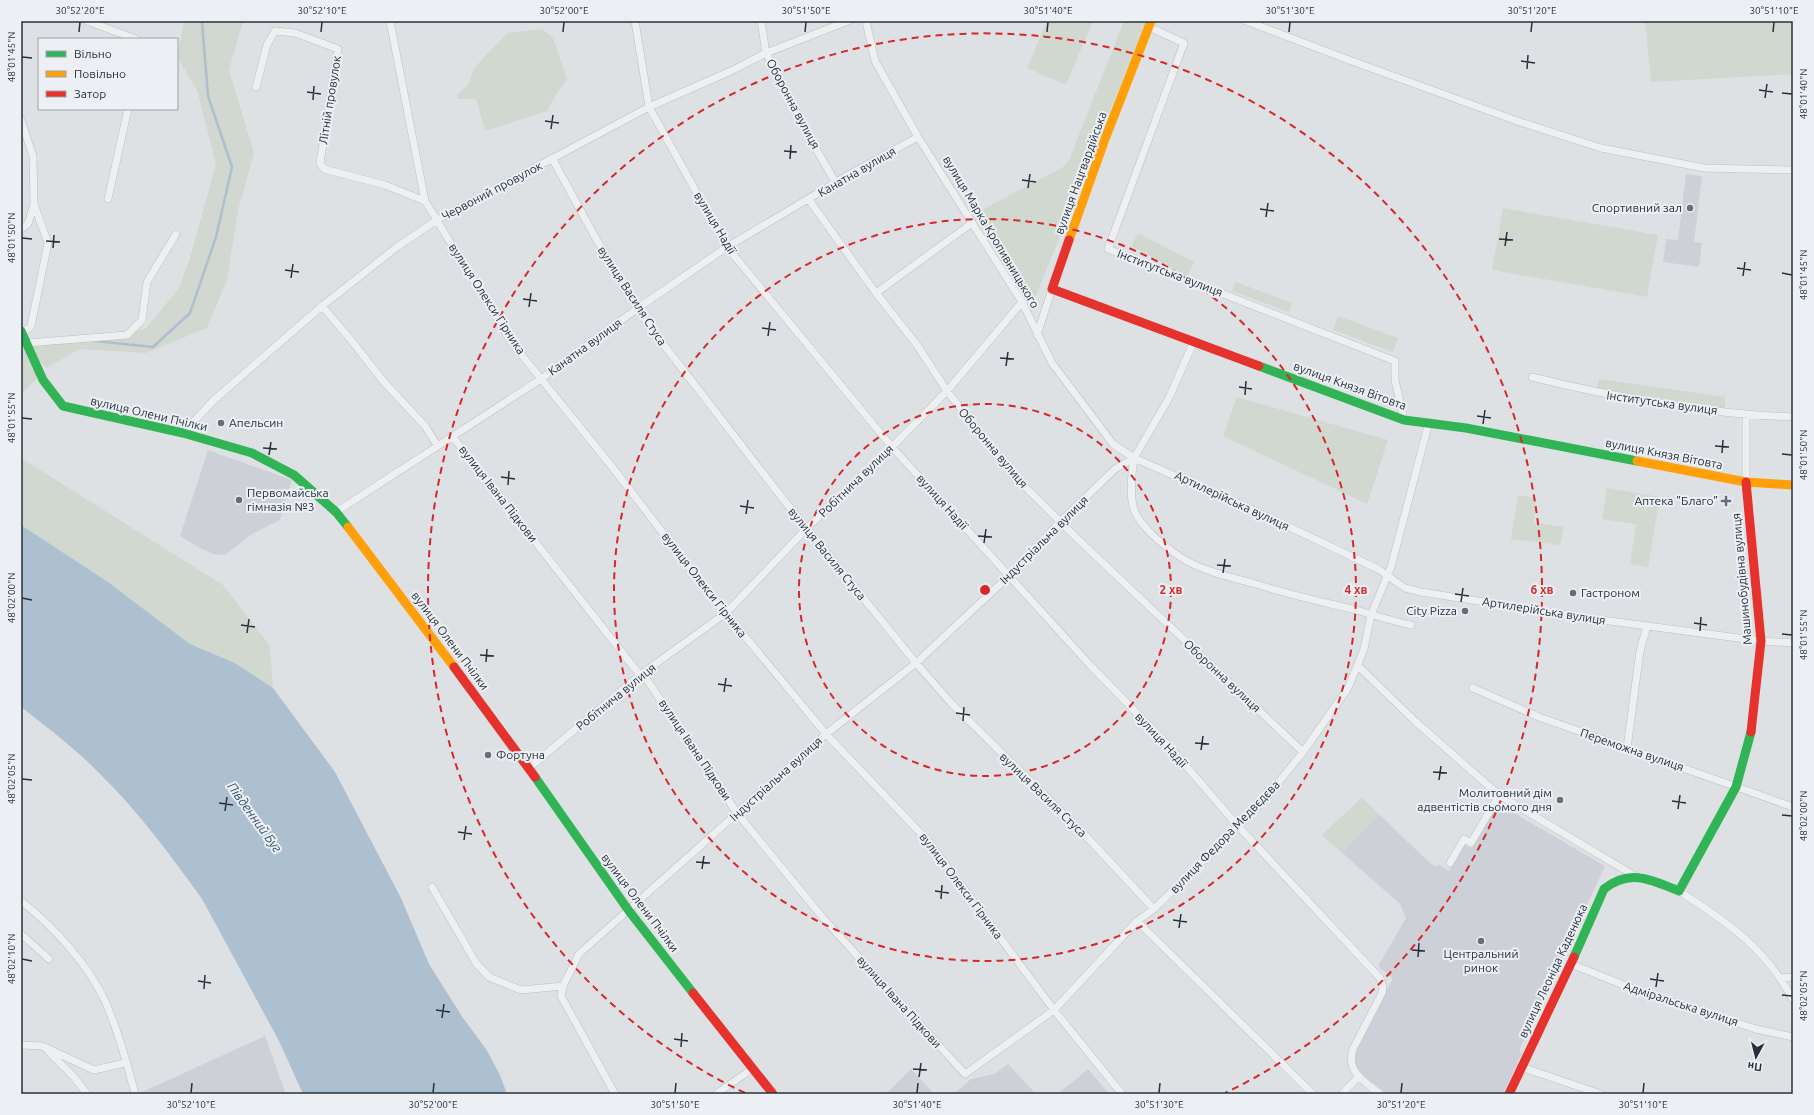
<svg xmlns="http://www.w3.org/2000/svg" width="1814" height="1115" font-family="Ubuntu,sans-serif">
	<rect width="100%" height="100%" fill="#dee1e4"/>
	<path fill="#cdd1d7" d="M1686 174 1702 176 1694 242 1702 243 1699 267 1663 262 1666 239 1678 240Z
		M208 450 292 480 280 520 252 534 225 555 213 554 198 547 180 536Z
		M1362 798 1430 863 1437 867 1438 864 1449 871 1463 845 1472 848 1497 803 1605 866 1519 1051 1522 1053 1503 1094H1387L1355 1069 1353 1064 1355 1052 1372 1014 1393 979 1378 966 1406 918 1400 904 1322 835Z
		M265 1036 286 1094H138Z
		M1008 1064 1036 1094H954L971 1079 994 1074Z
		M911 1069 934 1094H886Z
		M1088 1069 1109 1094H1058Z"/>
	<path fill="#d0d8cf" d="M184 21H243L229 70 254 153 238 211 227 280 207 328 146 353 80 349 46 368 36 357 33 345 123 336 146 328 179 288 190 258 216 164 197 90 177 57Z
		M1047 21H1093L1066 85 1027 68Z
		M1124 21H1146L1031 308 976 213 1063 167 1069 160Z
		M1645 21H1793V74L1651 82Z
		M542 29 553 38 567 79 552 101 547 111 485 131 476 99H458L457 94 468 85 474 69 483 58 508 33Z
		M1503 208 1658 235 1647 297 1492 270Z
		M1138 233 1194 262 1187 276 1131 246Z
		M1236 282 1292 303 1289 312 1232 291Z
		M1338 316 1398 338 1393 352 1333 330Z
		M21 342H23L34 365 37 379 21 394Z
		M1599 379 1725 397V409L1597 389Z
		M1237 397 1388 440 1367 504 1223 436Z
		M21 458 223 585 270 646 273 688 235 663 190 644 108 582 21 525Z
		M1607 488 1660 497 1648 567 1630 564 1636 524 1602 519Z
		M1518 495 1536 498 1534 523 1564 527 1560 545 1511 539Z
		M1362 798 1379 815 1342 853 1322 835Z"/>
	<path fill="#adc0cf" d="M21 525 108 582 190 644 235 663 273 688 335 772 401 898 429 964 463 1018 486 1049 500 1075 507 1094H303L279 1041 202 899C171 856 138 811 100 774 76 749 48 728 21 707Z"/>
	<g fill="none" stroke-linecap="round" stroke-linejoin="round">
		<path stroke="#adc0cf" stroke-width="2.5" d="M95 341 153 347 190 313 216 237 232 167 208 96 202 21
			M21 361 22 353"/>
		<defs>
			<path id="street" d="M87 21 136 39
				M390 21 425 201 512 343 613 468 709 593 826 734 928 841 1054 1010 1122 1094
				M635 21 649 107 727 247 892 447 1090 665 1168 745 1237 825 1380 978 1383 988 1382 993 1353 1049C1346 1072 1364 1081 1380 1094
				M761 21 766 53 812 142 836 183
				M866 21 875 61 918 137 1022 302 1052 363 1113 444 1134 458C1132 471 1129 499 1135 512 1142 529 1171 552 1187 561 1209 573 1235 578 1259 585 1291 595 1323 602 1356 610 1374 615 1392 621 1411 625
				M1246 21 1349 60 1520 122 1601 148 1704 168 1793 170
				M1149 27 1184 43 1108 249 1395 361V380L1404 420
				M256 87 267 45 275 31 295 33 338 49 320 163 324 169 385 185 425 201
				M21 120 33 156 34 204 48 243 31 326 23 333
				M552 158 595 237 647 323 783 499 916 663 951 703 1085 835 1154 909
				M108 199 128 109
				M809 200 876 293 917 345 947 391 1013 475 1085 546 1303 752
				M21 229 28 224 34 204
				M876 293 972 223
				M322 306 351 340 384 382 425 426 437 445
				M1037 335 1052 289
				M27 343 127 335 142 320 147 282 176 234
				M1532 377C1617 398 1706 414 1793 417
				M1746 416V482
				M183 433 214 400 322 306 397 247 437 220 649 107 731 71 766 53 848 21
				M452 436 640 675 647 680 737 813 823 918 965 1074 1054 1010 1137 921 1154 909 1266 798 1303 752 1348 688 1364 649 1371 615 1391 567 1429 422
				M1134 458 1266 516 1378 569 1405 588 1421 592 1587 618 1761 641 1793 643
				M336 512 541 379 638 308 727 247 850 174 918 137
				M1358 666 1416 722 1499 795 1635 876
				M1473 688 1539 717 1793 807
				M1627 748 1640 651 1647 626
				M529 768 640 675 726 613 807 528 892 447 947 391 1022 302
				M1450 863 1464 839 1471 843 1499 795
				M432 887 476 963 489 977 521 990 563 986 579 954 826 734 916 663 1009 576 1060 522 1115 469 1134 458 1169 398 1194 341
				M1679 891C1727 922 1766 948 1793 1000
				M21 901C53 926 88 964 105 1001 118 1030 127 1063 135 1094
				M1137 921 1313 1094
				M21 934 49 959
				M1571 964 1641 992 1756 1029 1793 1037
				M1781 978 1793 977
				M563 986 561 996 615 1094
				M21 1045 42 1046 94 1070 125 1063
				M48 1051 74 1077 87 1094
				M1521 1067 1601 1094
				M716 1094 752 1069
				M1342 1094 1359 1076"/>
		</defs>
		<use href="#street" stroke="#bdbfc2" stroke-width="8"/>
		<use href="#street" stroke="#eeeff1" stroke-width="7"/>
		<path stroke="#30b455" stroke-width="9" d="M21 331 43 380 63 406 183 433 252 453 294 475 336 512 348 527
			M1259 366 1404 420 1466 428 1637 461
			M535 777 629 911 693 993
			M1574 957 1604 889C1630 868 1652 880 1679 891L1736 787 1751 732"/>
		<path stroke="#ff9f0a" stroke-width="9" d="M1069 240 1105 139 1151 21
			M1637 461 1746 482 1793 485
			M348 527 454 667"/>
		<path stroke="#e5322d" stroke-width="9" d="M1069 240 1052 289 1259 366
			M1746 482 1761 641 1751 732
			M454 667 535 777
			M693 993 773 1094
			M1509 1094 1574 957"/>
	</g>
	<path fill="none" stroke="#27303c" stroke-width="1.5" d="M79 32 80 22M321 32 322 22M563 32 564 22M805 32 806 22M1047 32 1048 22M1289 32 1290 22M1531 32 1532 22M1773 32 1774 22M22 57 32 58M1521 61 1535 63M1527 69 1528 55M1759 90 1773 92M307 92 321 94M1782 93 1792 94M1765 98 1767 84M313 100 314 86M545 121 559 123M551 129 553 115M784 151 797 152M790 159 791 145M1022 180 1036 182M1028 188 1030 174M1260 209 1274 211M1266 217 1268 203M22 238 32 239M1499 239 1513 240M46 241 60 242M1505 246 1507 232M53 248 54 235M1737 268 1751 270M285 270 299 272M1782 273 1792 275M1743 276 1745 262M291 278 293 264M523 299 537 301M529 307 531 293M762 328 776 330M768 336 770 322M1000 358 1014 359M1006 366 1008 352M1239 387 1252 389M1245 395 1246 381M1477 416 1491 418M22 418 32 419M1483 424 1485 410M1715 446 1729 447M263 448 277 449M1722 453 1723 440M1782 454 1792 455M269 455 271 442M501 477 515 479M508 485 509 471M740 506 754 508M746 514 748 500M978 536 992 537M984 543 986 529M1217 565 1231 566M1223 573 1225 559M1455 594 1469 596M22 598 32 600M1461 602 1463 588M1694 623 1707 625M241 625 255 627M1700 631 1701 617M247 633 249 619M1782 634 1792 635M480 655 494 656M486 662 487 649M718 684 732 686M724 692 726 678M956 713 970 715M963 721 964 707M1195 743 1209 744M1201 750 1203 736M1433 772 1447 773M22 779 32 780M1439 780 1441 766M1672 801 1686 803M219 803 233 805M1678 809 1680 795M225 811 227 797M1782 815 1792 816M458 832 472 834M464 840 466 826M696 862 710 863M702 869 704 856M935 891 949 893M941 899 942 885M1173 920 1187 922M1179 928 1181 914M1412 950 1425 951M1418 957 1419 943M22 959 32 961M1650 979 1664 981M198 981 211 983M1656 987 1658 973M204 989 205 975M1782 995 1792 996M436 1010 450 1012M442 1018 444 1004M674 1039 688 1041M681 1047 682 1033M913 1069 927 1070M919 1077 921 1063M191 1093 192 1083M433 1093 434 1083M675 1093 676 1083M917 1093 918 1083M1159 1093 1160 1083M1401 1093 1402 1083M1643 1093 1644 1083"/>
	<g fill="none" stroke="#d62828" stroke-width="2" stroke-dasharray="7 5">
		<circle cx="985" cy="590" r="186"/>
		<circle cx="985" cy="590" r="371"/>
		<path d="M745 1093A557 557 0 1 1 1225 1093"/>
	</g>
	<g fill="#676e77" stroke="#ecf0f4" stroke-width="1.5">
		<circle cx="1690" cy="208" r="4"/>
		<circle cx="221" cy="423" r="4"/>
		<circle cx="239" cy="500" r="4"/>
		<path d="M1724 495h4v4h4v4h-4v4h-4v-4h-4v-4h4z"/>
		<circle cx="1573" cy="593" r="4"/>
		<circle cx="1465" cy="611" r="4"/>
		<circle cx="488" cy="755" r="4"/>
		<circle cx="1560" cy="800" r="4"/>
		<circle cx="1481" cy="941" r="4"/>
	</g>
	<g text-anchor="middle" stroke-width="4" stroke-linejoin="round" paint-order="stroke">
		<g font-size="12" fill="#27303c" stroke="#ecf0f4">
			<text transform="translate(330 100) rotate(-81)" y="4">Літній провулок</text>
			<text transform="translate(793 104) rotate(62)" y="4">Оборонна вулиця</text>
			<text transform="translate(857 172) rotate(-30)" y="4">Канатна вулиця</text>
			<text transform="translate(1081 173) rotate(-70)" y="4">вулиця Нацгвардійська</text>
			<text transform="translate(492 191) rotate(-28)" y="4">Червоний провулок</text>
			<text transform="translate(715 223) rotate(59)" y="4">вулиця Надії</text>
			<text transform="translate(991 232) rotate(59)" y="4">вулиця Марка Кропивницького</text>
			<text transform="translate(1170 273) rotate(21)" y="4">Інститутська вулиця</text>
			<text transform="translate(632 296) rotate(57)" y="4">вулиця Василя Стуса</text>
			<text transform="translate(487 299) rotate(57)" y="4">вулиця Олекси Гірника</text>
			<text transform="translate(585 347) rotate(-36)" y="4">Канатна вулиця</text>
			<text transform="translate(1350 386) rotate(20)" y="4">вулиця Князя Вітовта</text>
			<text transform="translate(1662 403) rotate(8)" y="4">Інститутська вулиця</text>
			<text transform="translate(149 414) rotate(13)" y="4">вулиця Олени Пчілки</text>
			<text transform="translate(993 448) rotate(50)" y="4">Оборонна вулиця</text>
			<text transform="translate(1664 454) rotate(11)" y="4">вулиця Князя Вітовта</text>
			<text transform="translate(856 481) rotate(-44)" y="4">Робітнича вулиця</text>
			<text transform="translate(498 494) rotate(52)" y="4">вулиця Івана Підкови</text>
			<text transform="translate(1232 501) rotate(25)" y="4">Артилерійська вулиця</text>
			<text transform="translate(942 502) rotate(48)" y="4">вулиця Надії</text>
			<text transform="translate(1044 540) rotate(-45)" y="4">Індустріальна вулиця</text>
			<text transform="translate(827 554) rotate(51)" y="4">вулиця Василя Стуса</text>
			<text transform="translate(1742 579) rotate(-95)" y="4">Машинобудівна вулиця</text>
			<text transform="translate(704 585) rotate(52)" y="4">вулиця Олекси Гірника</text>
			<text transform="translate(1544 611) rotate(9)" y="4">Артилерійська вулиця</text>
			<text transform="translate(450 641) rotate(53)" y="4">вулиця Олени Пчілки</text>
			<text transform="translate(1222 676) rotate(43)" y="4">Оборонна вулиця</text>
			<text transform="translate(616 697) rotate(-39)" y="4">Робітнича вулиця</text>
			<text transform="translate(1161 740) rotate(47)" y="4">вулиця Надії</text>
			<text transform="translate(695 750) rotate(56)" y="4">вулиця Івана Підкови</text>
			<text transform="translate(1632 750) rotate(19)" y="4">Переможна вулиця</text>
			<text transform="translate(776 779) rotate(-42)" y="4">Індустріальна вулиця</text>
			<text transform="translate(1043 795) rotate(44)" y="4">вулиця Василя Стуса</text>
			<text transform="translate(1225 837) rotate(-46)" y="4">вулиця Федора Медвєдєва</text>
			<text transform="translate(961 886) rotate(53)" y="4">вулиця Олекси Гірника</text>
			<text transform="translate(640 903) rotate(53)" y="4">вулиця Олени Пчілки</text>
			<text transform="translate(1553 971) rotate(-65)" y="4">вулиця Леоніда Каденюка</text>
			<text transform="translate(899 1002) rotate(48)" y="4">вулиця Івана Підкови</text>
			<text transform="translate(1681 1004) rotate(18)" y="4">Адміральська вулиця</text>
		</g>
		<g font-size="12" fill="#27303c" stroke="#ecf0f4" text-anchor="end">
			<text x="1682" y="212">Спортивний зал</text>
			<text x="229" y="427" text-anchor="start">Апельсин</text>
			<text x="247" y="497" text-anchor="start">Первомайська<tspan x="247" dy="14">гімназія №3</tspan></text>
			<text x="1718" y="505">Аптека "Благо"</text>
			<text x="1581" y="597" text-anchor="start">Гастроном</text>
			<text x="1457" y="615">City Pizza</text>
			<text x="496" y="759" text-anchor="start">Фортуна</text>
			<text x="1552" y="797">Молитовний дім<tspan x="1552" dy="14">адвентістів сьомого дня</tspan></text>
			<text x="1481" y="958" text-anchor="middle">Центральний<tspan x="1481" dy="14">ринок</tspan></text>
		</g>
		<g font-size="13" font-style="italic" fill="#32526e" stroke="#ecf0f4">
			<text transform="translate(255 817) rotate(54)" y="5">Південний Буг</text>
		</g>
	</g>
	<circle cx="985" cy="590" r="6" fill="#d62828" stroke="#ecf0f4" stroke-width="2"/>
	<g font-size="12" text-anchor="middle" font-weight="bold" fill="#d62828" stroke="#ecf0f4" stroke-width="4" stroke-linejoin="round" paint-order="stroke">
		<text x="1171" y="594">2 хв</text>
		<text x="1356" y="594">4 хв</text>
		<text x="1542" y="594">6 хв</text>
	</g>
	<rect width="1814" height="1115" fill="none" stroke="#ecf0f4" stroke-width="44"/>
	<rect x="38" y="38" width="140" height="72" fill="#ecf0f4" stroke="#9da3aa"/>
	<rect x="46" y="51" width="20" height="6" fill="#30b455" stroke="#9da3aa"/>
	<text x="74" y="58" font-size="12" fill="#27303c">Вільно</text>
	<rect x="46" y="71" width="20" height="6" fill="#ff9f0a" stroke="#9da3aa"/>
	<text x="74" y="78" font-size="12" fill="#27303c">Повільно</text>
	<rect x="46" y="91" width="20" height="6" fill="#e5322d" stroke="#9da3aa"/>
	<text x="74" y="98" font-size="12" fill="#27303c">Затор</text>
	<g transform="translate(1756 1057) rotate(187)" stroke="#ecf0f4" stroke-width="3" paint-order="stroke">
	<path d="M0-3L7 15L0 10L-7 15Z" fill="#27303c"/>
	<text y="-6" font-size="11" font-weight="bold" text-anchor="middle" fill="#27303c">Пн</text>
	</g>
	<rect x="22" y="22" width="1770" height="1071" fill="none" stroke="#27303c" stroke-width="1.5"/>
	<g font-size="10" text-anchor="middle" fill="#27303c">
		<text x="80" y="14">30°52'20"E</text>
		<text x="322" y="14">30°52'10"E</text>
		<text x="564" y="14">30°52'00"E</text>
		<text x="806" y="14">30°51'50"E</text>
		<text x="1048" y="14">30°51'40"E</text>
		<text x="1290" y="14">30°51'30"E</text>
		<text x="1532" y="14">30°51'20"E</text>
		<text x="1774" y="14">30°51'10"E</text>
		<text transform="translate(11 57) rotate(-90)" y="4">48°01'45"N</text>
		<text transform="translate(1803 94) rotate(-90)" y="4">48°01'40"N</text>
		<text transform="translate(11 238) rotate(-90)" y="4">48°01'50"N</text>
		<text transform="translate(1803 275) rotate(-90)" y="4">48°01'45"N</text>
		<text transform="translate(11 418) rotate(-90)" y="4">48°01'55"N</text>
		<text transform="translate(1803 455) rotate(-90)" y="4">48°01'50"N</text>
		<text transform="translate(11 598) rotate(-90)" y="4">48°02'00"N</text>
		<text transform="translate(1803 635) rotate(-90)" y="4">48°01'55"N</text>
		<text transform="translate(11 779) rotate(-90)" y="4">48°02'05"N</text>
		<text transform="translate(1803 816) rotate(-90)" y="4">48°02'00"N</text>
		<text transform="translate(11 959) rotate(-90)" y="4">48°02'10"N</text>
		<text transform="translate(1803 996) rotate(-90)" y="4">48°02'05"N</text>
		<text x="191" y="1108">30°52'10"E</text>
		<text x="433" y="1108">30°52'00"E</text>
		<text x="675" y="1108">30°51'50"E</text>
		<text x="917" y="1108">30°51'40"E</text>
		<text x="1159" y="1108">30°51'30"E</text>
		<text x="1401" y="1108">30°51'20"E</text>
		<text x="1643" y="1108">30°51'10"E</text>
	</g>
</svg>
